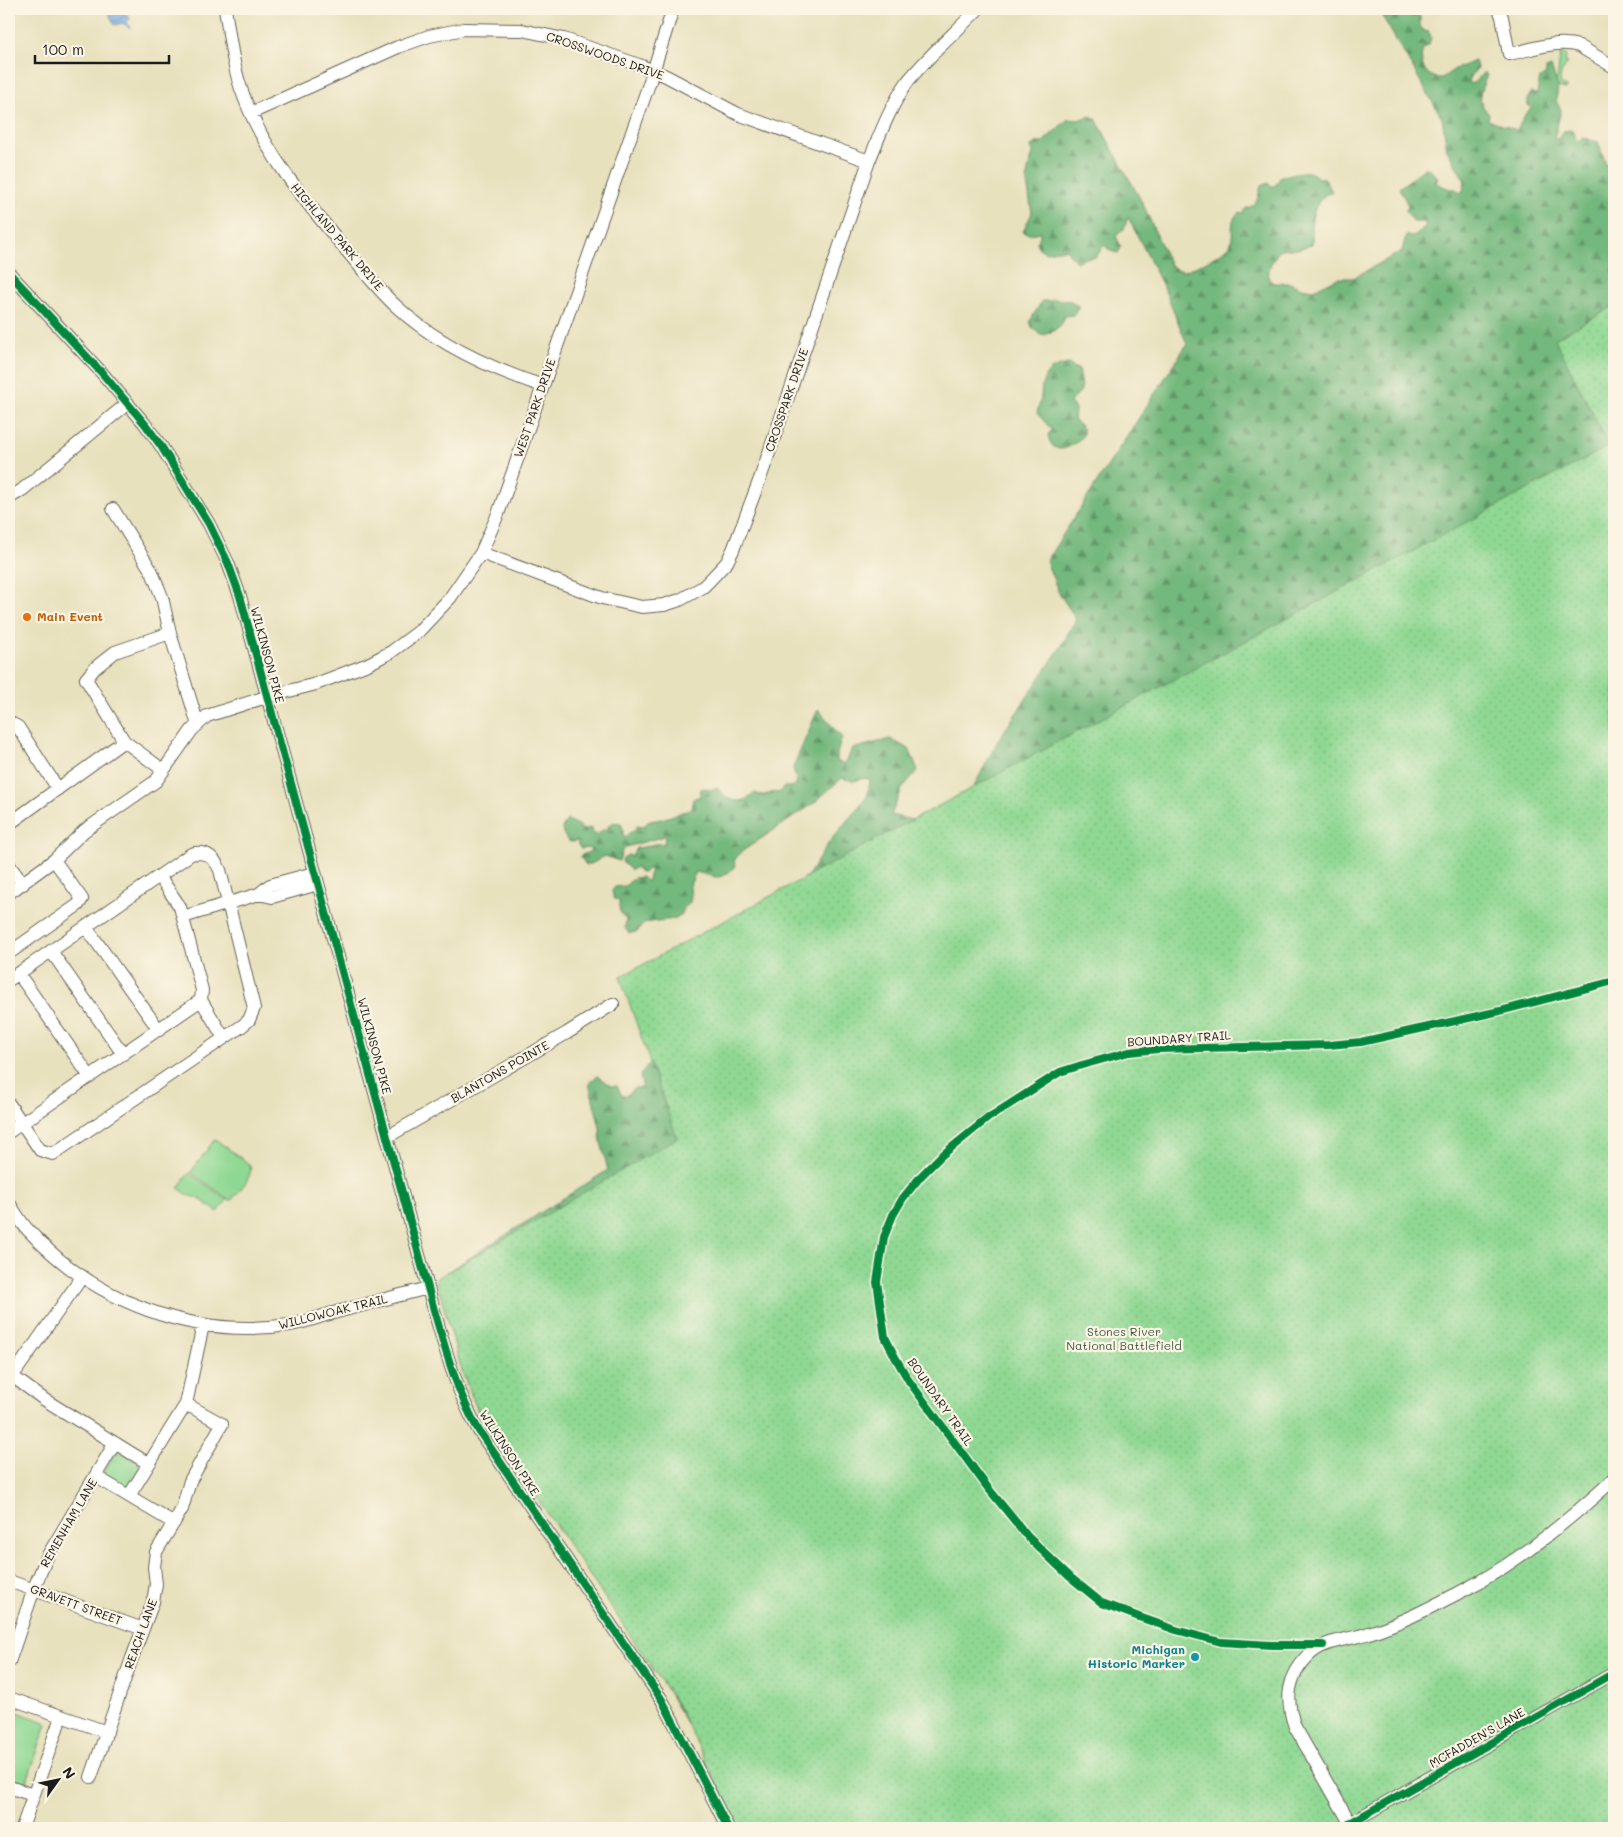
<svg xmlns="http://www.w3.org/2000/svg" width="1623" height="1837" font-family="Mali,sans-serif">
	<defs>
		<pattern id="forest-firs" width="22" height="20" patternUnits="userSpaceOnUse" patternTransform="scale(1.25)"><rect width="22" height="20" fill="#73b87d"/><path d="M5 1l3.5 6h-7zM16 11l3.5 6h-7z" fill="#5e9566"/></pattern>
		<pattern id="park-dots" width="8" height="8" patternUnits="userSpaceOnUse" patternTransform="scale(1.25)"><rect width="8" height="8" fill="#8fd893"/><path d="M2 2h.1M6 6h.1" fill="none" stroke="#7bb97e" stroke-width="1.8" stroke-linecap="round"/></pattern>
		<pattern id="water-waves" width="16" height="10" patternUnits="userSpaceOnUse" patternTransform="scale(1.25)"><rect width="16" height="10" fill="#75abe3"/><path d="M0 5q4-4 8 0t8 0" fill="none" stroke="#5f8ab7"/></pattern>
	</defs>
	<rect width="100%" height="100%" fill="#fcf5e5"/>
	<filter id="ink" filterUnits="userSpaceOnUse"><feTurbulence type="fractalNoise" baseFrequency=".02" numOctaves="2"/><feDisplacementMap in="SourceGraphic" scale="10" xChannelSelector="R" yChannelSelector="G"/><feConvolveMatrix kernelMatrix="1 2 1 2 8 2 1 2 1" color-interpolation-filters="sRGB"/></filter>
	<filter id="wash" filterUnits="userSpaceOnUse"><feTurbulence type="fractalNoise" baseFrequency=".0096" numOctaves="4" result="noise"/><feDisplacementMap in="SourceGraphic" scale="20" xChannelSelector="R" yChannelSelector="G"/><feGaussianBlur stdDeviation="1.12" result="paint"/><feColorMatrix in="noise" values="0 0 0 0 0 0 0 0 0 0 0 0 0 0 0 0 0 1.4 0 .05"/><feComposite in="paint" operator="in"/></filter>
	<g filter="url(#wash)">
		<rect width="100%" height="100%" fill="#e8e1be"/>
		<path fill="#8fd893" stroke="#567a58" d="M1563 53 1566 56 1565 61 1567 64C1562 70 1559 76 1561 85L1567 87 1566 89 1558 87 1555 84C1559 76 1558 63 1561 54Z
			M215 1139 249 1164C256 1175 238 1191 231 1201L191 1172Z
			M189 1173 227 1200 218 1212 198 1198 190 1196 178 1188Z
			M120 1451 140 1465V1467L127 1488H123L105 1477 103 1472 116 1452Z
			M9 1709 45 1722 47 1724 27 1781 25 1782 9 1777Z"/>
		<path fill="url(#forest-firs)" stroke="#486a4c" d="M1378 9H1410L1409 13 1411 16H1420V26L1424 31 1429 32 1431 37 1429 45 1423 49C1418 63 1426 79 1442 78L1455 69 1475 61 1477 68 1468 80 1470 84 1475 82 1484 72 1487 75C1480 93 1475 99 1489 114L1488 120C1498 124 1507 126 1517 130L1526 113 1532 108 1528 105V99L1531 92 1534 94H1537L1540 78 1546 74V69L1551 67 1558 87 1556 101 1561 110 1554 139H1558L1563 131 1571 130 1574 131 1575 140 1578 141 1583 138 1598 142 1606 165 1614 163V972L687 1725 663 1683 478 1411 463 1374 436 1279 608 1170 600 1138 601 1132 589 1083 597 1076 611 1086H617L622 1096 627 1095 635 1088H643L640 1076 646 1067 728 986 803 883 830 841 867 797 870 781 867 778 853 781 842 778 813 804 741 852 734 861 735 866C721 882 716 877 696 872 694 877 690 883 690 887 691 897 693 902 684 908L682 914 674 919 644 923 637 932 629 933 625 928 626 919C619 914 619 908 619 900L614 899 612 891 615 887 625 886 634 878 642 877 647 882 651 869H648L643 873 640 872 636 867 631 870 622 862 623 858 628 855 632 856 636 848C646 848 654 842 664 844L665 836 626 847 622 851 619 861 605 856 593 863 586 865 580 856 593 850 587 848 581 849 578 845V841C575 841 573 842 571 842 566 841 562 832 562 828L567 820 580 826 582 830 591 828 592 833 598 835 601 831 605 829 608 830V826C612 822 616 822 621 823L623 829V836H627L629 833 634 831 637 826 644 827C647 819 654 821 661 819 665 818 690 810 691 808 692 805 692 802 693 799L700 796 701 789 705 788 711 790 716 787C724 795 732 804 744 800 748 799 752 794 755 793 767 799 769 790 779 793L784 787H791L797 784 793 768 818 709 842 738 837 753V761L843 764 847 761 852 749 890 739 909 749 918 770 903 787 891 815 912 820 973 788 999 739 1062 645 1076 619 1059 593 1046 561 1187 344 1163 286 1128 217 1124 229 1116 236 1121 247 1118 253 1110 251 1104 245 1096 257 1086 258 1076 262 1066 249 1045 252 1038 247 1037 243 1040 236V232L1029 234 1023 232 1032 213 1027 183 1028 170 1032 157 1031 146 1036 143H1042L1068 119 1078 120 1091 116 1096 119 1142 202 1170 265C1174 268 1179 271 1184 271 1191 270 1225 252 1229 247 1237 234 1226 222 1240 212L1243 213 1245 209C1260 204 1257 197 1261 186L1268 183 1271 187 1276 185 1281 176C1294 175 1308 166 1318 178H1324L1332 191C1320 196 1314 207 1312 220 1310 228 1313 236 1312 245L1297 249H1281C1273 259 1267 266 1269 280L1274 283H1290L1301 288 1313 290 1338 278H1353L1402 251 1406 236H1416L1420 231 1426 226 1424 222H1414L1406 211 1408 205 1399 188 1426 167 1438 177 1436 183 1450 189H1456L1460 193 1463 191 1465 181 1447 150 1442 118Z
			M1053 299 1071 301 1079 307 1074 315 1065 316C1063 326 1051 335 1040 335L1032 327 1030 321 1042 301H1050Z
			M1068 364 1079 370 1082 386 1080 392 1070 402 1075 409 1074 420 1083 428V435C1073 449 1051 458 1048 434L1052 430 1037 413C1038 408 1041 402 1041 397 1042 376 1047 368 1068 364Z"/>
		<path fill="url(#park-dots)" stroke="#567a58" d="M1614 306V1828H739L678 1706 478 1411 463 1374 436 1279 677 1138 620 977 1609 446 1555 339Z"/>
		<path fill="url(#water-waves)" stroke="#486480" d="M116 9 126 12 130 19 127 22 130 28 123 23 115 25 109 14Z"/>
	</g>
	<g filter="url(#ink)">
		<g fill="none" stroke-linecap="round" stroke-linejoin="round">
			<defs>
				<path id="minor" d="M225 9C230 38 233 69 244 97 266 156 307 203 347 251 363 270 379 291 397 307 437 344 492 369 543 386
					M1499 9 1502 17 1509 54C1532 50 1555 39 1579 46L1614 67
					M251 113 398 47 429 36 464 29 522 30 564 39 639 65 666 76 738 114 869 161
					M9 273 102 373 145 424 161 446 209 524 228 563 240 596 434 1310C446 1352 457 1393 479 1431L662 1700 728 1828
					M9 498 22 490 128 403
					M113 509 152 572 162 597 170 633
					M481 553 602 598 642 607 664 605 680 600 703 587 711 579 727 562 733 550 761 476 869 161C880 134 891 105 908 81 929 55 955 33 978 9
					M9 722 18 727 58 789
					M124 741 86 679 95 668 115 652 170 633 198 725
					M9 824 124 741 163 770
					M9 865 23 884
					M314 873 270 885 259 894 272 897 318 884
					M9 893 54 860 84 831 156 781 192 730 207 716 266 697 316 684 368 664 391 652 418 632 450 598 481 553 498 514 649 84 673 9
					M183 917 259 894
					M86 927 159 1030
					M51 951 123 1054
					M9 953 78 905 82 899 54 860
					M18 973 90 1077
					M9 980 191 854C205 850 214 857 220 870L254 1008 249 1020 242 1026 53 1154 40 1150 9 1104
					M201 1000 224 1038
					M9 1132 201 1000 202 990 180 907 160 877
					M387 1137 567 1033 613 1004
					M9 1203C15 1212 21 1223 29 1231 95 1302 192 1339 289 1325 303 1323 318 1317 333 1313 364 1305 396 1296 428 1288
					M12 1376 45 1400 149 1464
					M9 1381 82 1277
					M95 1476 174 1523
					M129 1496 186 1404 203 1325
					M9 1581 143 1629
					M9 1662 36 1583 48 1555 115 1443
					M9 1698 107 1732
					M91 1777 132 1658 153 1602 156 1584 154 1567 156 1552 182 1509 190 1481 222 1424 186 1404
					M9 1787 33 1795
					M1350 1823 1614 1673
					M22 1828 61 1717
					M1353 1828 1295 1727C1285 1699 1287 1677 1309 1655 1324 1640 1350 1640 1369 1633 1388 1627 1407 1619 1425 1610 1455 1595 1487 1579 1514 1560 1550 1536 1582 1508 1614 1479"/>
			</defs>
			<use href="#minor" stroke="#636155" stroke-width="14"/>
			<use href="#minor" stroke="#fff" stroke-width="12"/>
			<defs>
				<path id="cycleway" d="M9 273 102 373 145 424 161 446 209 524 228 563 240 596 434 1310C446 1352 457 1393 479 1431L662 1700 728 1828
					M1323 1645H1271L1221 1642 1176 1630 1139 1617 1102 1603 1070 1577 1028 1537 988 1488 909 1381 895 1357 885 1337 877 1282 884 1237 893 1215 903 1198 921 1176 941 1156 988 1118 1060 1072 1082 1065 1129 1052 1158 1049 1329 1045 1361 1042 1500 1011 1614 981
					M1350 1823 1614 1673"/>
			</defs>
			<use href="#cycleway" stroke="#fcf5e5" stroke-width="11"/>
			<use href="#cycleway" stroke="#00873e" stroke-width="8"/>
		</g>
	</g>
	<circle fill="#e8710a" stroke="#fcf5e5" stroke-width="2" cx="27" cy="617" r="5"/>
	<circle fill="#0f9aa8" stroke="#fcf5e5" stroke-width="2" cx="1195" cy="1657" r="5"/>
	<g text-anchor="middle" stroke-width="4.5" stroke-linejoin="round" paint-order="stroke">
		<g font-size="12" fill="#1c1c1c" stroke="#fcf5e5">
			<text transform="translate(605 56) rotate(19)" y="4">CROSSWOODS DRIVE</text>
			<text transform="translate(337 237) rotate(50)" y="4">HIGHLAND PARK DRIVE</text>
			<text transform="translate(787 400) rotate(-71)" y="4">CROSSPARK DRIVE</text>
			<text transform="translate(535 408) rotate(-71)" y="4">WEST PARK DRIVE</text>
			<text transform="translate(267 655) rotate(75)" y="4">WILKINSON PIKE</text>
			<text transform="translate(1179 1039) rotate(-4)" y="4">BOUNDARY TRAIL</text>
			<text transform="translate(374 1046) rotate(75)" y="4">WILKINSON PIKE</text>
			<text transform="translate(500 1072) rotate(-30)" y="4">BLANTONS POINTE</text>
			<text transform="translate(333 1312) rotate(-14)" y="4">WILLOWOAK TRAIL</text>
			<text transform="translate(940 1402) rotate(55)" y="4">BOUNDARY TRAIL</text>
			<text transform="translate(509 1453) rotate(57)" y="4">WILKINSON PIKE</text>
			<text transform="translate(69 1523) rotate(-60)" y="4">REMENHAM LANE</text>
			<text transform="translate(76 1605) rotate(20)" y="4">GRAVETT STREET</text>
			<text transform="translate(141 1634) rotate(-70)" y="4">REACH LANE</text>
			<text transform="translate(1477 1738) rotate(-30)" y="4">MCFADDEN'S LANE</text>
		</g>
		<g font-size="12" font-weight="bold" fill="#c56008" stroke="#fcf5e5" text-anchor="start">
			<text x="37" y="621">Main Event</text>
		</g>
		<g font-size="12" fill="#445e46" stroke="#fcf5e5">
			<text x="1124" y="1336">Stones River<tspan x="1124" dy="14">National Battlefield</tspan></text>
		</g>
		<g font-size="12" font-weight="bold" fill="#0d838f" stroke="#fcf5e5" text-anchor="end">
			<text x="1185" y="1654">Michigan<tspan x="1185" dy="14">Historic Marker</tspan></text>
		</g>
	</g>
	<rect width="1623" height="1837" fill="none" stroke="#fcf5e5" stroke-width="30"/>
	<g transform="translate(58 1780) rotate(57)" stroke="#fcf5e5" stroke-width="4" paint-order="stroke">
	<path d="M0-4L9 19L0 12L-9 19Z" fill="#1c1c1c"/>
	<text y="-8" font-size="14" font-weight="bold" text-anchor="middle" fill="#1c1c1c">N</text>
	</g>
	<path d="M35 55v8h134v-8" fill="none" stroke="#1c1c1c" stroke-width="2.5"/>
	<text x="42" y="55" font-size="15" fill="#1c1c1c" stroke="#fcf5e5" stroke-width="4" paint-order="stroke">100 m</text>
</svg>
